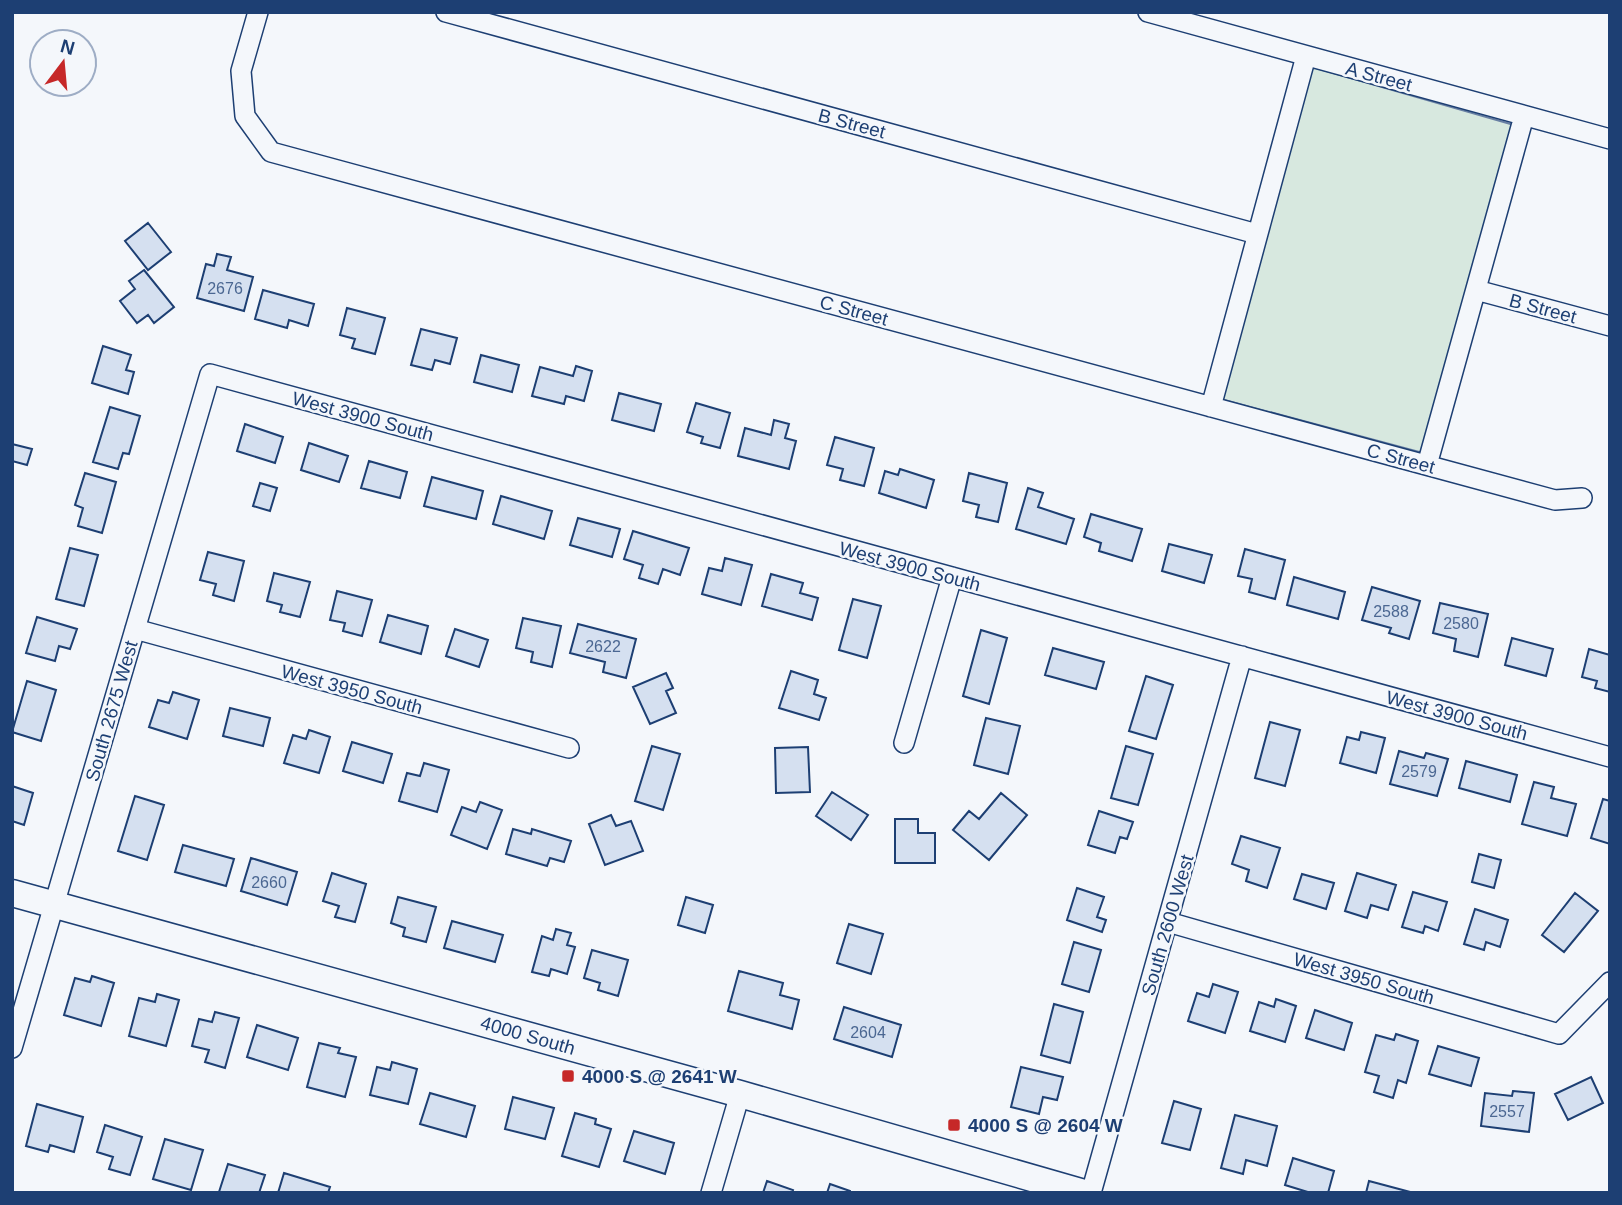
<svg xmlns="http://www.w3.org/2000/svg" width="1622" height="1205" font-family="Arial,sans-serif">
	<rect width="100%" height="100%" fill="#f4f7fb"/>
	<path fill="#d7e8df" stroke="#687fa3" stroke-width="2" d="M1309 66 1514 125 1423 453 1217 398Z"/>
	<path fill="#d5e0f0" stroke="#1d3f73" stroke-width="2" d="M148 223 171 252 148 270 125 241Z
		M217 254 231 257 227 270 253 277 244 311 197 298 206 264 214 266Z
		M144 270 174 307 154 323 148 315 137 323 120 301 135 289 129 281Z
		M263 290 314 304 308 326 289 320 287 328 255 319Z
		M347 308 385 318 375 354 352 348 355 339 340 335Z
		M421 329 457 338 450 364 435 360 432 370 411 365Z
		M103 346 131 355 126 370 134 372 128 394 92 383Z
		M481 355 519 365 512 392 474 382Z
		M576 366 592 371 584 401 566 396 564 404 532 396 540 367 573 376Z
		M619 393 661 404 654 431 612 420Z
		M696 403 730 413 720 448 701 443 703 437 687 432Z
		M110 407 140 416 129 454 123 453 118 469 93 462Z
		M774 420 789 424 785 438 796 441 789 469 738 456 745 428 771 435Z
		M245 424 283 437 275 463 237 451Z
		M835 437 874 448 864 486 840 480 843 469 827 465Z
		M309 443 348 456 339 482 301 470Z
		M12 444 32 449 27 465 12 461Z
		M369 461 407 472 400 498 361 488Z
		M900 469 934 480 926 508 879 493 885 471 898 475Z
		M85 473 116 482 102 533 78 526 83 508 75 505Z
		M969 473 1007 483 998 522 976 517 979 505 963 501Z
		M432 477 483 491 476 519 424 506Z
		M260 483 277 488 270 511 253 506Z
		M1028 488 1043 493 1038 507 1074 519 1066 544 1016 529Z
		M501 496 552 511 544 539 493 524Z
		M1091 514 1142 529 1132 561 1099 551 1101 543 1084 537Z
		M578 518 620 529 612 557 570 545Z
		M633 531 689 548 680 575 663 569 658 584 639 578 643 565 624 559Z
		M1169 544 1212 555 1204 583 1162 571Z
		M70 548 98 555 84 606 56 599Z
		M1245 549 1285 560 1275 599 1249 592 1252 579 1238 576Z
		M208 552 244 561 234 601 213 595 216 584 200 580Z
		M725 558 752 565 741 605 702 594 709 568 722 571Z
		M274 573 310 582 300 617 280 612 282 605 267 601Z
		M771 574 803 583 800 593 818 598 812 620 762 606Z
		M1294 577 1345 592 1338 619 1287 605Z
		M1372 587 1420 601 1409 639 1389 633 1391 628 1362 620Z
		M337 591 372 600 362 636 343 631 345 623 330 620Z
		M853 599 881 606 867 658 839 650Z
		M1440 603 1488 614 1478 657 1454 651 1456 639 1433 633Z
		M388 615 428 626 421 654 380 642Z
		M37 617 77 629 70 649 59 646 55 661 26 653Z
		M523 618 561 626 552 667 531 662 533 652 516 648Z
		M578 624 636 639 626 678 603 672 605 662 570 653Z
		M455 629 488 640 479 667 446 656Z
		M981 630 1007 638 989 704 963 696Z
		M1512 638 1553 649 1546 676 1505 665Z
		M1053 648 1104 662 1096 689 1045 675Z
		M1589 649 1610 655V692L1595 688 1597 681 1582 677Z
		M791 671 818 680 814 694 826 698 819 720 779 708Z
		M666 673 673 688 666 691 676 713 650 724 633 687Z
		M1146 676 1173 685 1156 739 1129 731Z
		M27 681 56 690 41 741 12 732Z
		M173 692 199 700 187 739 149 727 158 700 169 703Z
		M230 708 270 718 263 746 223 736Z
		M986 718 1020 726 1008 774 974 765Z
		M1270 722 1300 730 1285 786 1255 778Z
		M309 730 330 737 319 773 284 763 293 735 306 739Z
		M1361 732 1385 738 1376 773 1340 763 1347 737 1359 740Z
		M352 742 392 754 383 783 343 771Z
		M652 746 680 754 663 810 635 801Z
		M1126 746 1153 754 1138 805 1111 798Z
		M808 747 810 792 776 793 775 748Z
		M1399 751 1424 758 1426 753 1448 759 1437 796 1390 784Z
		M1466 761 1517 775 1510 802 1459 788Z
		M424 763 449 770 437 812 399 801 407 773 420 776Z
		M1534 782 1554 787 1551 798 1576 804 1567 836 1522 824Z
		M12 786 33 793 24 825 12 821Z
		M832 792 868 815 851 840 816 816Z
		M1001 793 1027 815 989 860 953 830 969 811 979 819Z
		M135 796 164 805 147 860 118 851Z
		M1603 799 1610 801V844L1591 838Z
		M480 802 502 810 487 849 451 835 462 807 476 812Z
		M1099 811 1133 822 1127 839 1120 837 1115 853 1088 845Z
		M611 815 616 826 631 821 643 851 605 865 589 824Z
		M895 819H918V833H935V863H895Z
		M513 829 531 834 532 829 571 841 564 862 550 858 547 866 506 854Z
		M1241 836 1280 848 1267 888 1246 881 1249 870 1232 864Z
		M183 845 234 859 226 886 175 872Z
		M1479 854 1501 860 1494 888 1472 882Z
		M251 858 297 872 287 905 241 891Z
		M332 873 366 884 355 922 335 917 339 906 323 901Z
		M1357 873 1396 885 1388 910 1371 905 1367 918 1345 911Z
		M1302 874 1334 883 1326 909 1294 899Z
		M1077 888 1104 897 1097 917 1106 920 1102 932 1067 920Z
		M1413 892 1447 902 1438 931 1425 926 1423 933 1402 927Z
		M1575 893 1598 911 1564 952 1542 935Z
		M398 897 436 907 426 942 403 936 405 928 391 923Z
		M686 897 713 905 705 933 678 925Z
		M1475 909 1508 920 1500 947 1486 942 1484 950 1464 944Z
		M452 921 503 935 495 962 444 948Z
		M849 924 883 934 871 974 837 963Z
		M556 929 571 933 567 945 575 947 567 974 551 969 549 976 532 972 542 936 553 940Z
		M1074 942 1101 950 1089 992 1062 984Z
		M592 950 628 960 618 996 598 990 600 983 584 978Z
		M739 971 783 983 780 995 799 1000 792 1029 728 1011Z
		M92 976 114 983 101 1026 64 1015 75 978 90 982Z
		M1213 984 1238 992 1225 1033 1188 1021 1197 993 1209 997Z
		M157 994 179 1000 166 1046 129 1036 139 998 155 1002Z
		M1276 999 1296 1006 1285 1042 1250 1031 1259 1002 1274 1007Z
		M1054 1004 1083 1012 1070 1063 1041 1055Z
		M844 1007 901 1025 892 1057 834 1039Z
		M1315 1010 1352 1023 1344 1050 1306 1038Z
		M215 1012 239 1018 225 1068 205 1062 209 1050 192 1046 199 1019 212 1022Z
		M257 1025 298 1038 288 1070 247 1057Z
		M1396 1034 1418 1041 1406 1083 1398 1080 1393 1098 1374 1092 1379 1076 1365 1072 1376 1035 1394 1040Z
		M319 1043 340 1048 338 1053 356 1057 345 1097 307 1087Z
		M1438 1046 1479 1058 1471 1086 1429 1074Z
		M392 1062 417 1069 408 1104 370 1095 377 1067 390 1070Z
		M1021 1067 1063 1077 1057 1100 1043 1097 1039 1114 1011 1107Z
		M1591 1077 1603 1103 1568 1120 1555 1094Z
		M1513 1091 1534 1093 1529 1132 1481 1126 1485 1093 1512 1096Z
		M430 1093 475 1106 466 1137 420 1124Z
		M513 1097 554 1108 545 1139 505 1129Z
		M1174 1101 1201 1109 1190 1150 1162 1143Z
		M37 1104 83 1117 74 1152 50 1145 48 1152 26 1146Z
		M575 1113 596 1119 595 1124 611 1129 599 1167 562 1156Z
		M1235 1115 1277 1126 1267 1166 1246 1160 1243 1174 1221 1168Z
		M105 1125 142 1137 130 1175 109 1169 113 1157 97 1152Z
		M634 1131 674 1143 665 1174 624 1161Z
		M165 1139 203 1150 191 1190 153 1179Z
		M1293 1158 1334 1171 1328 1193H1311L1285 1185Z
		M228 1164 265 1175 259 1193 219 1192Z
		M284 1173 330 1187 328 1193H278Z
		M767 1181 793 1190 792 1193H763Z
		M1369 1181 1414 1193H1366Z
		M830 1184 850 1191V1193H827Z"/>
	<g fill="none" stroke-linecap="round" stroke-linejoin="round">
		<defs>
			<path id="street" d="M258 12 241 71 245 116 271 152 1555 500 1582 498
				M446 12 1257 234
				M1148 12 1610 139
				M1476 290 1610 326
				M1211 407 1306 56
				M1427 465 1524 116
				M135 629 569 748
				M904 743 952 577
				M1168 922 1559 1034 1610 982
				M12 1048 210 374 1610 757
				M711 1193 740 1094
				M1091 1193 1242 656"/>
			<path id="secondary" d="M12 893 740 1094 1084 1193"/>
		</defs>
		<use href="#street" stroke="#1d3f73" stroke-width="22"/>
		<use href="#secondary" stroke="#1d3f73" stroke-width="29"/>
		<use href="#street" stroke="#f4f7fb" stroke-width="19"/>
		<use href="#secondary" stroke="#f4f7fb" stroke-width="26"/>
	</g>
	<g fill="#c62828" stroke="#f4f7fb" stroke-width="2.5">
		<rect x="561" y="1069" width="14" height="14" rx="3.5"/>
		<rect x="947" y="1118" width="14" height="14" rx="3.5"/>
	</g>
	<g text-anchor="middle" stroke-width="5" stroke-linejoin="round" paint-order="stroke">
		<g font-size="16" fill="#4b6792">
			<text x="225" y="294">2676</text>
			<text x="1391" y="617">2588</text>
			<text x="1461" y="629">2580</text>
			<text x="603" y="652">2622</text>
			<text x="1419" y="777">2579</text>
			<text x="269" y="888">2660</text>
			<text x="868" y="1038">2604</text>
			<text x="1507" y="1117">2557</text>
		</g>
		<g font-size="19" fill="#1d3f73" stroke="#f4f7fb">
			<text transform="translate(1379 76) rotate(15)" y="7">A Street</text>
			<text transform="translate(852 123) rotate(15)" y="7">B Street</text>
			<text transform="translate(1543 308) rotate(15)" y="7">B Street</text>
			<text transform="translate(854 310) rotate(15)" y="7">C Street</text>
			<text transform="translate(363 416) rotate(15)" y="7">West 3900 South</text>
			<text transform="translate(1401 458) rotate(15)" y="7">C Street</text>
			<text transform="translate(910 566) rotate(15)" y="7">West 3900 South</text>
			<text transform="translate(352 689) rotate(15)" y="7">West 3950 South</text>
			<text transform="translate(111 711) rotate(-74)" y="7">South 2675 West</text>
			<text transform="translate(1457 715) rotate(15)" y="7">West 3900 South</text>
			<text transform="translate(1167 925) rotate(-74)" y="7">South 2600 West</text>
			<text transform="translate(1364 978) rotate(16)" y="7">West 3950 South</text>
			<text transform="translate(528 1035) rotate(16)" y="7">4000 South</text>
		</g>
		<g font-size="19" font-weight="bold" fill="#1d3f73" stroke="#f4f7fb" text-anchor="start">
			<text x="582" y="1083">4000 S @ 2641 W</text>
			<text x="968" y="1132">4000 S @ 2604 W</text>
		</g>
	</g>
	<rect width="1622" height="1205" fill="none" stroke="#1d3f73" stroke-width="28"/>
	<g transform="translate(63 63) rotate(16)"><circle r="33" fill="#f4f7fb" stroke="#9eadc5" stroke-width="2"/>
	<path d="M0-5L12 26L0 18L-12 26Z" fill="#c62828"/>
	<text y="-10" font-size="19" font-weight="bold" text-anchor="middle" fill="#1d3f73">N</text>
	</g>
</svg>
